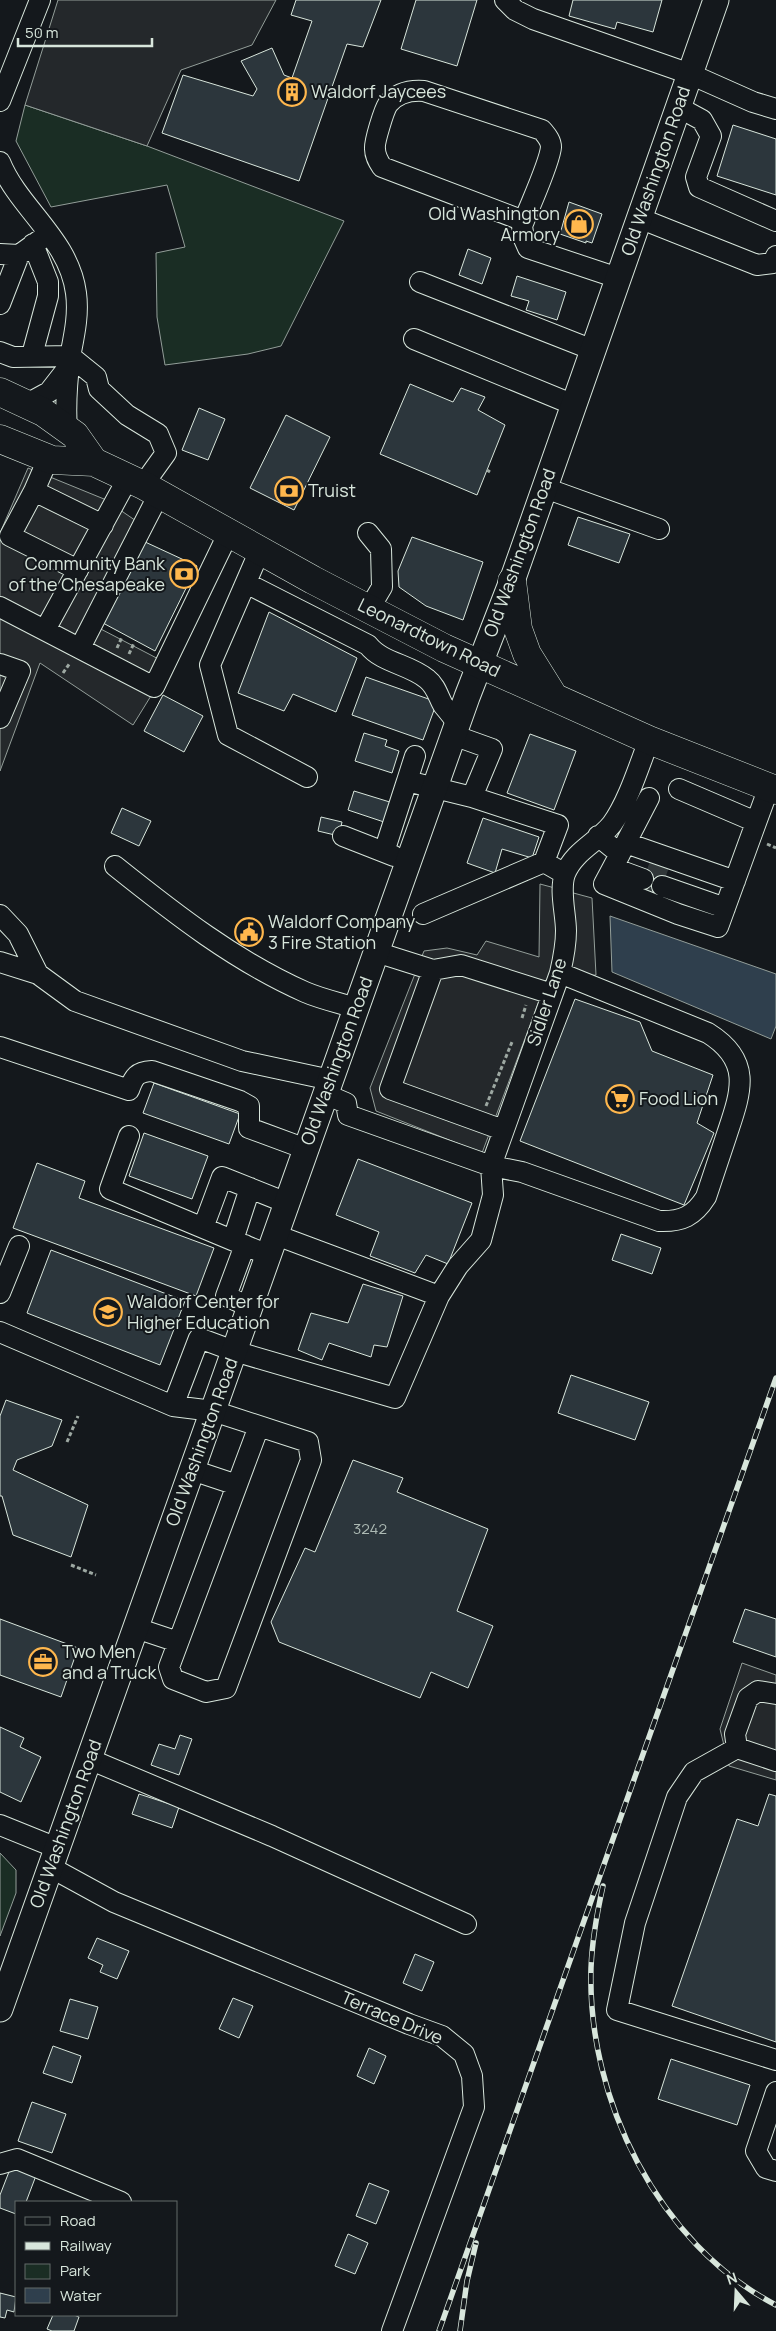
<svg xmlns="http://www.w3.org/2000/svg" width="776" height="2331" font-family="Manrope,sans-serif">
	<rect width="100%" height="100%" fill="#14181c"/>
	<path fill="#1a2d24" stroke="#939e99" d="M25 105 147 146 344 221 281 346 248 354 165 365 157 317 156 253 185 247 167 185 51 207 16 141Z
		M0 1853 16 1870V1893L0 1936Z"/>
	<path fill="#24282b" stroke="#939e99" d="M58 0H276L252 45 181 70 147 146 25 105Z
		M28 468 104 499 145 527 95 626 170 665 133 725 40 663 0 771V533Z
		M540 884 592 898 596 975 547 980 482 1153 376 1111 370 1088 424 951 447 948 477 955 486 941 539 957Z
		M742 1663 776 1675V1780L729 1766 720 1729Z"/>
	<path fill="#2f3f4d" stroke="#939e99" d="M610 916 776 974V1026L771 1039 612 972Z"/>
	<path fill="#2c363c" stroke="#d8e6dc" d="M296 0H381L363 47 347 44 299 181 162 133 183 75 253 96 257 89 241 61 272 48 284 75 292 78 312 21 291 15Z
		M416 0H477L457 66 401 49Z
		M573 0H662L653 32 617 22 615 29 569 16Z
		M733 125 776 139V195L717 176Z
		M569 202 602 214 592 243 586 241V243L560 234Z
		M468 249 491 258 482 284 459 275Z
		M517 276 566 292 557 320 526 310 529 301 511 296Z
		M410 384 453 402 461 388 485 397 478 410 505 425 477 495 380 454Z
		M199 408 225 419 208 460 182 450Z
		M286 415 330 437 294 510 250 488Z
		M578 517 630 534 619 563 568 545Z
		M412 537 483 562 463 620 426 606 399 587 398 571Z
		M143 541 197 566 155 651 103 623Z
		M269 612 357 658 336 712 293 694 284 711 238 693Z
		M366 677 437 702 423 740 352 715Z
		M163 695 203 716 184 752 144 731Z
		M364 733 387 740 385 746 399 751 392 773 355 761Z
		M530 734 576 751 554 810 507 793Z
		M354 791 393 803 387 823 348 810Z
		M122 808 151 821 139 846 111 833Z
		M321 817 342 822 339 836 318 831Z
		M483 818 539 837 532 858 502 849 495 873 467 863Z
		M575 999 640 1022 652 1051 713 1075 697 1123 714 1133 684 1205 520 1141Z
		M154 1083 240 1114 229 1144 143 1113Z
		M144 1133 208 1156 192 1199 129 1176Z
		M358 1159 472 1203 448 1264 426 1255 415 1273 370 1256 379 1232 336 1215Z
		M37 1163 85 1181 79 1198 214 1248 196 1296 13 1228Z
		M621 1234 661 1248 652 1274 612 1260Z
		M51 1250 185 1301 160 1365 27 1313Z
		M363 1284 403 1296 387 1347 374 1345 371 1357 329 1343 322 1360 298 1350 311 1313 348 1323Z
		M571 1375 649 1402 635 1440 558 1413Z
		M6 1400 62 1420 52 1446 17 1460 13 1470 88 1505 71 1557 13 1535 2 1496H0V1416Z
		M353 1460 403 1478 397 1492 488 1529 457 1611 493 1626 468 1688 431 1672 420 1698 279 1642 271 1622 305 1548 315 1552Z
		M745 1609 776 1619V1657L733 1642Z
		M0 1619 78 1648 61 1697 0 1675Z
		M0 1727 24 1738 20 1747 41 1757 21 1802 0 1792Z
		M180 1735 192 1739 179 1775 151 1765 159 1744 175 1749Z
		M139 1794 179 1807 172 1828 132 1814Z
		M769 1794 776 1796V2042L672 2006 737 1819 758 1826Z
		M97 1938 129 1951 117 1979 100 1972 103 1965 88 1958Z
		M415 1954 434 1962 422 1991 403 1983Z
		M233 1998 253 2006 239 2038 219 2029Z
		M70 1999 98 2007 88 2039 60 2031Z
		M53 2046 81 2056 72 2083 43 2073Z
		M369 2048 386 2056 374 2084 357 2076Z
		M671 2059 750 2085 737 2125 658 2099Z
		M32 2102 66 2114 52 2153 18 2141Z
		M12 2164 37 2173 26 2202H16V2214L0 2208V2195Z
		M369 2183 389 2191 376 2224 356 2216Z
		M348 2234 368 2243 355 2274 335 2266Z
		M0 2293 16 2297 14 2312 7 2310 5 2318 0 2317Z
		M53 2315H74L79 2317 74 2331H52L47 2329Z"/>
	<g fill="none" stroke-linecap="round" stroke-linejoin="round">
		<path stroke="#313739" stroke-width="20" stroke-dasharray="20 10" stroke-linecap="butt" d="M649 864 668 871
			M640 888 659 895"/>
		<defs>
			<path id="minor" d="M505 0 515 10 533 19 690 74 753 102 776 109
				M0 101 40 0
				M678 107 702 120 711 136 696 177 699 187 776 221
				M0 162C19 209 69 239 76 293 79 315 74 336 70 357 67 381 65 405 67 430
				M639 218 757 265 773 263 776 256
				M524 221 382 167C378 161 375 156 375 149 374 142 384 110 388 104 397 93 411 90 424 91L542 130C546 135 551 140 551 147 550 162 530 205 524 221L522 226 524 239 528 248 618 278
				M0 254 19 255
				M420 282 593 350
				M0 304 19 255 44 237
				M414 339 574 405
				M0 352 13 357 70 356 96 377 99 389 127 415 158 434 166 453 143 485
				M32 355 48 296V282L33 244
				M27 404 49 392 70 365
				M545 488 659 529
				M34 491 48 459
				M368 533 381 549 382 587 369 609
				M260 550 210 665 228 735 307 777
				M78 570 10 536 34 491 103 525
				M246 583 368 645C382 663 409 664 427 679 436 686 438 696 443 705 448 711 453 717 457 723
				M0 607 154 687 229 532
				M45 630 128 478
				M80 648 159 494
				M0 664 20 671 0 718
				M415 756 407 781 472 797 492 749 453 735
				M679 789 756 822
				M472 797 558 825 544 862 565 874
				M343 836 394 856
				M598 836 620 854 604 884 678 914 718 927 769 787
				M626 843 735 881
				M384 852 407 781
				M620 854 649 798
				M115 866C175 914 235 961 305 992 321 999 340 1003 356 1008
				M613 868 643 879
				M662 886 725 908
				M423 914 544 862
				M0 915 18 934 38 974 75 1001 242 1061 331 1080
				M376 952 433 970 390 1089 503 1130
				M0 962 38 974
				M433 970 461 965 552 994
				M0 1047 129 1090C134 1076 137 1072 152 1071L240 1101 249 1106V1128L306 1149
				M325 1094 346 1103 348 1115 491 1166 522 1172 659 1221C682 1222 694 1216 706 1197 713 1176 720 1155 727 1134 741 1092 753 1061 708 1033L560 973
				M129 1136 110 1189 268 1255
				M203 1228 222 1177 287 1203
				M233 1240 250 1188
				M245 1245 226 1296 250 1307
				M0 1293 19 1246
				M439 1296 458 1266 481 1240 493 1195 491 1166 560 973C563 960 566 946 566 931 566 914 559 890 565 874 574 851 598 842 612 824 628 802 639 766 649 740
				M0 1332 173 1406 213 1411 308 1442 311 1460 226 1688 206 1692 173 1679 169 1667 259 1426
				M173 1406 199 1338 234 1351 395 1398 439 1296 276 1235
				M192 1470 237 1485
				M136 1628 178 1642
				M737 1748 735 1734 748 1698 758 1691 776 1694
				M89 1759 272 1836 466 1924
				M776 1761 737 1748 694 1772 677 1797 635 1923 617 2010 776 2060
				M0 1825 57 1848
				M50 1867 114 1902 409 2024 442 2036 464 2054 472 2076 474 2107 392 2331
				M776 2092 756 2151 766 2168 776 2171
				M0 2164 17 2159 121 2202"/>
			<path id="major" d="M0 2009 467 697 512 581 716 0"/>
			<path id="highway" d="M0 392 43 412 75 435 94 462
				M0 439 52 460 94 462 143 485 313 580 444 648 649 740 776 790
				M512 581 518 629 527 654 552 694"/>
		</defs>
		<use href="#minor" stroke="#d8e6dc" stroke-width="22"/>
		<use href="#major" stroke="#d8e6dc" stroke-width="27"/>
		<use href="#highway" stroke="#d8e6dc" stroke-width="29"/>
		<path stroke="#9da8a2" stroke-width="3" stroke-dasharray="4 2.5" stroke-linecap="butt" d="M487 470 490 472
			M117 648 122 637
			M129 654 134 643
			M63 673 70 663
			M767 844 776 848
			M522 1018 526 1005
			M486 1106 512 1042
			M67 1442 78 1416
			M71 1565 96 1575"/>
		<use href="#minor" stroke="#14181c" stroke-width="20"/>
		<use href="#major" stroke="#14181c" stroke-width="25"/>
		<use href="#highway" stroke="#14181c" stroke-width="28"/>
		<defs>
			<path id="rail" d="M603 1886C597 1913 592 1941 591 1968 587 2099 658 2244 776 2305
				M439 2331 776 1378
				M460 2331 467 2281 476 2243"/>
		</defs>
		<use href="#rail" stroke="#d8e6dc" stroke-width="5.5"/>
		<use href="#rail" stroke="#14181c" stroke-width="4" stroke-dasharray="11" stroke-linecap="butt"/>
	</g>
	<defs>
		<symbol id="building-ring" viewBox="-11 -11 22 22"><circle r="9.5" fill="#14181c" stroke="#ffb74d" stroke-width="1.5"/><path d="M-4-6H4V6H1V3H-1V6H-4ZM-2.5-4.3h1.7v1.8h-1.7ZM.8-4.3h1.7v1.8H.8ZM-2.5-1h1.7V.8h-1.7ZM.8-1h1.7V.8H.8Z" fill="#ffb74d"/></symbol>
		<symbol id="shop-ring" viewBox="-11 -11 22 22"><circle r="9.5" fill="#14181c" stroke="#ffb74d" stroke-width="1.5"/><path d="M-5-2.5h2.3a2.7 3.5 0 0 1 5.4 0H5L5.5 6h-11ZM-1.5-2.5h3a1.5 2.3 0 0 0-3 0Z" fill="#ffb74d"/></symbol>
		<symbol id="bank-ring" viewBox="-11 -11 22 22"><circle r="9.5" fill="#14181c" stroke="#ffb74d" stroke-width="1.5"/><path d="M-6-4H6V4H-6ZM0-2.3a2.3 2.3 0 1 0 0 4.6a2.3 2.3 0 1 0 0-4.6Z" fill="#ffb74d"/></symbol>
		<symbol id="civic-ring" viewBox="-11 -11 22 22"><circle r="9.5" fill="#14181c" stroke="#ffb74d" stroke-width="1.5"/><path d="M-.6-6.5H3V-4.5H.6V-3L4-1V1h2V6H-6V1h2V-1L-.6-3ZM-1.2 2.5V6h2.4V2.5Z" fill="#ffb74d"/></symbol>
		<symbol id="supermarket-ring" viewBox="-11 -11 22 22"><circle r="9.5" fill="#14181c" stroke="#ffb74d" stroke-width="1.5"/><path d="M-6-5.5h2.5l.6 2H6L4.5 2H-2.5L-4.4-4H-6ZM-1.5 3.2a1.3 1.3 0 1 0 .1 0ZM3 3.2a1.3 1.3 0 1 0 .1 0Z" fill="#ffb74d"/></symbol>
		<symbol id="school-ring" viewBox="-11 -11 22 22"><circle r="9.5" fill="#14181c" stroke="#ffb74d" stroke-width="1.5"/><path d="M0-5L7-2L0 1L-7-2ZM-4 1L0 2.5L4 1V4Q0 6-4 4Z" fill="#ffb74d"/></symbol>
		<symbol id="office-ring" viewBox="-11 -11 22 22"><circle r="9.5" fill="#14181c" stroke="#ffb74d" stroke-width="1.5"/><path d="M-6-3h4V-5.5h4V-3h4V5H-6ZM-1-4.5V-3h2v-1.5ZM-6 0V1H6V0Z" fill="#ffb74d"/></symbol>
	</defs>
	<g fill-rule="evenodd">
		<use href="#building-ring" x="276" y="76" width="32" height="32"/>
		<use href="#shop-ring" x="563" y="208" width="32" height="32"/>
		<use href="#bank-ring" x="273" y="475" width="32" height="32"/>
		<use href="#bank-ring" x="168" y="558" width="32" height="32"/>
		<use href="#civic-ring" x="233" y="916" width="32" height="32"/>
		<use href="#supermarket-ring" x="604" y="1083" width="32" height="32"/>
		<use href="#school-ring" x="92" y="1296" width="32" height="32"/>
		<use href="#office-ring" x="27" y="1646" width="32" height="32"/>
	</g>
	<g text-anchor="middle" stroke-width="4" stroke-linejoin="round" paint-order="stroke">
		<g font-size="15" fill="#adbab4">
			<text x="370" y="1534">3242</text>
		</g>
		<g font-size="18" fill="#d8e6dc" stroke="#14181c" text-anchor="start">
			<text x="311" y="98">Waldorf Jaycees</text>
			<text x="560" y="220" text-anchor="end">Old Washington<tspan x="560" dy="21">Armory</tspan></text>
			<text x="308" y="497">Truist</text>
			<text x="165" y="570" text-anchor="end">Community Bank<tspan x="165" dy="21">of the Chesapeake</tspan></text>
			<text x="268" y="928">Waldorf Company<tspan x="268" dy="21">3 Fire Station</tspan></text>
			<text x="639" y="1105">Food Lion</text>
			<text x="127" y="1308">Waldorf Center for<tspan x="127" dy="21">Higher Education</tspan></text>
			<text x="62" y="1658">Two Men<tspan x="62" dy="21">and a Truck</tspan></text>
		</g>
		<g font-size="18" fill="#d8e6dc" stroke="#14181c">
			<text transform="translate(656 171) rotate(-71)" y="6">Old Washington Road</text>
			<text transform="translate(520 553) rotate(-70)" y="6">Old Washington Road</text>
			<text transform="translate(429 638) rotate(26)" y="6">Leonardtown Road</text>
			<text transform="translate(547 1002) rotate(-72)" y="6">Sidler Lane</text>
			<text transform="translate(337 1061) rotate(-70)" y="6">Old Washington Road</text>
			<text transform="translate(202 1442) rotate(-70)" y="6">Old Washington Road</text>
			<text transform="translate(66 1824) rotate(-70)" y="6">Old Washington Road</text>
			<text transform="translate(392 2018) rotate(23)" y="6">Terrace Drive</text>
		</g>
	</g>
	<rect x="15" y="2201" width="162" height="115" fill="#14181c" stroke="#626a69"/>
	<rect x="25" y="2217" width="25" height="8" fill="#14181c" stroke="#626a69"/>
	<text x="60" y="2226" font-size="15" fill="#d8e6dc">Road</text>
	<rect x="25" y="2242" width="25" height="8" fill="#d8e6dc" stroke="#626a69"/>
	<text x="60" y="2251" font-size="15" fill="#d8e6dc">Railway</text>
	<rect x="25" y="2264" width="25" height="15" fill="#1a2d24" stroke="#626a69"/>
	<text x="60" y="2276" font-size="15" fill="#d8e6dc">Park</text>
	<rect x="25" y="2288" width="25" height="15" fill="#2f3f4d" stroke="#626a69"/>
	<text x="60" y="2301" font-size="15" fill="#d8e6dc">Water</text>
	<g transform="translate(736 2291) rotate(341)" stroke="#14181c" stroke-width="4" paint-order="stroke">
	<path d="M0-4L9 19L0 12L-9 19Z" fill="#d8e6dc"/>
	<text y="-8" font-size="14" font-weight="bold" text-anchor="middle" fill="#d8e6dc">N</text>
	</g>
	<path d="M18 38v8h134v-8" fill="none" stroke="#d8e6dc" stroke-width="2.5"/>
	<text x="25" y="38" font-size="15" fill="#d8e6dc" stroke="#14181c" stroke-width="4" paint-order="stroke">50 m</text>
</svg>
